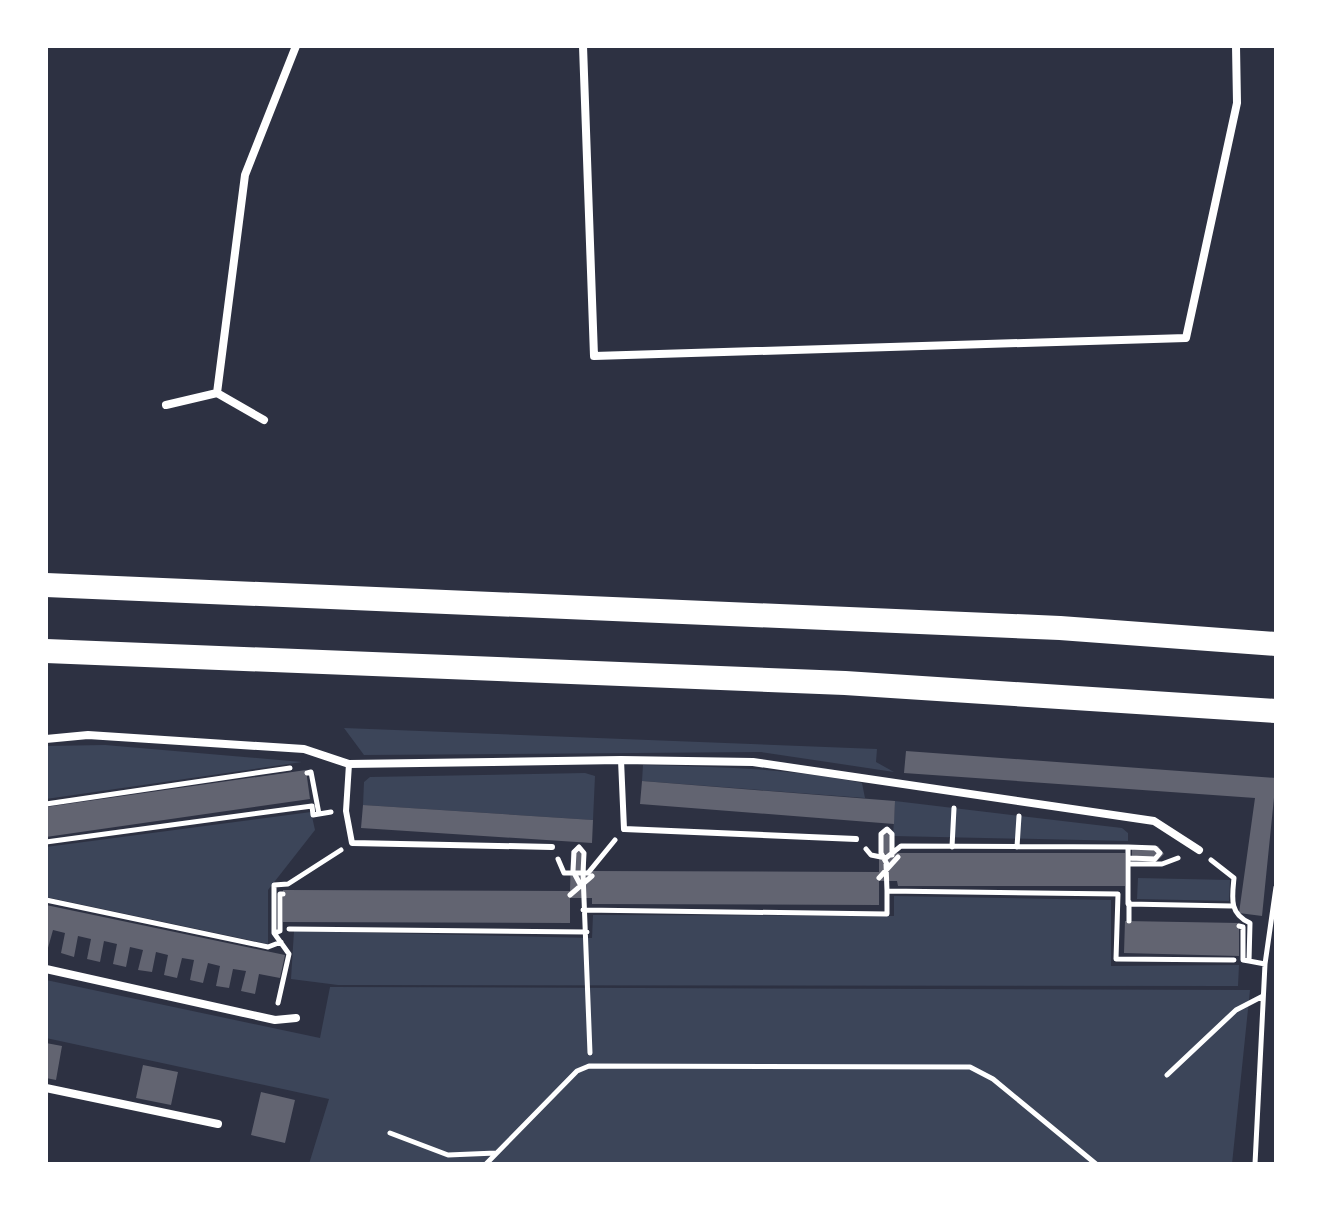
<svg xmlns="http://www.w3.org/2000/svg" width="1322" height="1210" font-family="Barlow,sans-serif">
	<rect width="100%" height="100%" fill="#2d3142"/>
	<path fill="#3c4559" d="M344 728 877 749 876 762 894 772 761 752 364 755Z
		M105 745 302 762 46 799V746Z
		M643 765C716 767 791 768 862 783L865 798 642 781Z
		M585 773 595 776 593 820 363 805 364 782 370 777Z
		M895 801 1122 828 1128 833V841L893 836Z
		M311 812 315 830 268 890V944L46 897V847Z
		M1138 878 1230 880 1229 901 1137 899Z
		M894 896 1111 900V966L1239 965 1238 986 338 985 291 979 294 931 592 938 593 915 894 916Z
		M46 980 320 1038 330 987 1250 990 1232 1164H309L329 1099 46 1038Z"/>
	<path fill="#626471" d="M906 751 1276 778 1262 916 1239 913 1255 798 904 773Z
		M306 770 310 799 46 837V807Z
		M642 781 895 801 894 824 640 804Z
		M363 805 593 820 592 843 361 828Z
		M887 828 894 835V853H1125V886H898L897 881H879V905L592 904V898H570V923L283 922V890L570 891 571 851 579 845 586 853V871L879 872V834Z
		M1132 845 1158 846 1164 854 1157 861H1132Z
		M46 905 285 955 280 978 259 974 255 994 241 991 246 971 233 969 229 988 216 986 220 966 208 963 203 983 190 980 194 960 182 958 177 978 164 975 168 955 156 952 152 972 138 970 143 950 130 947 126 967 113 964 117 944 104 941 100 962 87 959 91 939 78 936 74 957 61 953 65 933 53 930 46 955Z
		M1125 921 1239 923V956L1124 953Z
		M46 1043 62 1046 56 1080 46 1078Z
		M143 1065 178 1072 171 1105 136 1098Z
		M261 1092 295 1100 285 1143 251 1135Z"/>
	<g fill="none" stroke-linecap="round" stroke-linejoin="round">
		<path stroke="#fff" stroke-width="5" d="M307 773 311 772 319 814
			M46 804 290 768
			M46 842 312 806 313 815 331 812
			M952 847 954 808
			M1017 847 1019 816
			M1128 847 1155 848 1160 853 1155 859 1130 858
			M866 849 871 855 886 858 901 846 1128 847V904L1232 906
			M558 859 564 873H583L590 1053
			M1211 860 1234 878C1232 898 1229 914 1250 923L1249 961 1265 964
			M886 864 887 891
			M1128 864H1162L1178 858
			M888 866 881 853V834L887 829 892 834V855
			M583 873H588L615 840
			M879 878 898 857
			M581 886 573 871 574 852 579 847 584 853 583 873
			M570 895 592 876
			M46 900 268 947 281 942
			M583 910 887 914V891L1118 894 1116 959 1234 960
			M1129 921V902
			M1239 926 1243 927V960L1249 961
			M289 929 587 932
			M275 933 280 931V894H283
			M278 1003 289 954 274 933V885L288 884 341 850
			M1167 1075 1236 1010 1263 996
			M390 1133 448 1155 496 1153
			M486 1164 577 1071 589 1066 970 1067 993 1079 1096 1164
			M1255 1164 1265 964 1276 887"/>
		<path stroke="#fff" stroke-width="6" d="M621 760 624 829 856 839
			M349 764 346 811 352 843 552 847"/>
		<path stroke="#fff" stroke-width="8" d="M583 46 594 356 1186 338 1237 103 1236 46
			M217 393 245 175 296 46
			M166 405 217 393 264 420
			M46 739 88 735 304 749 349 764 621 760 753 762 1154 821 1199 850
			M46 969 275 1020 296 1018
			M46 1088 218 1124"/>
		<path stroke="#fff" stroke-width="24" d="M46 585 1060 628 1276 644
			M46 651 845 683 1276 711"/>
	</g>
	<rect width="1322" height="1210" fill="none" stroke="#ffffff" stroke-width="96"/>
</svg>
